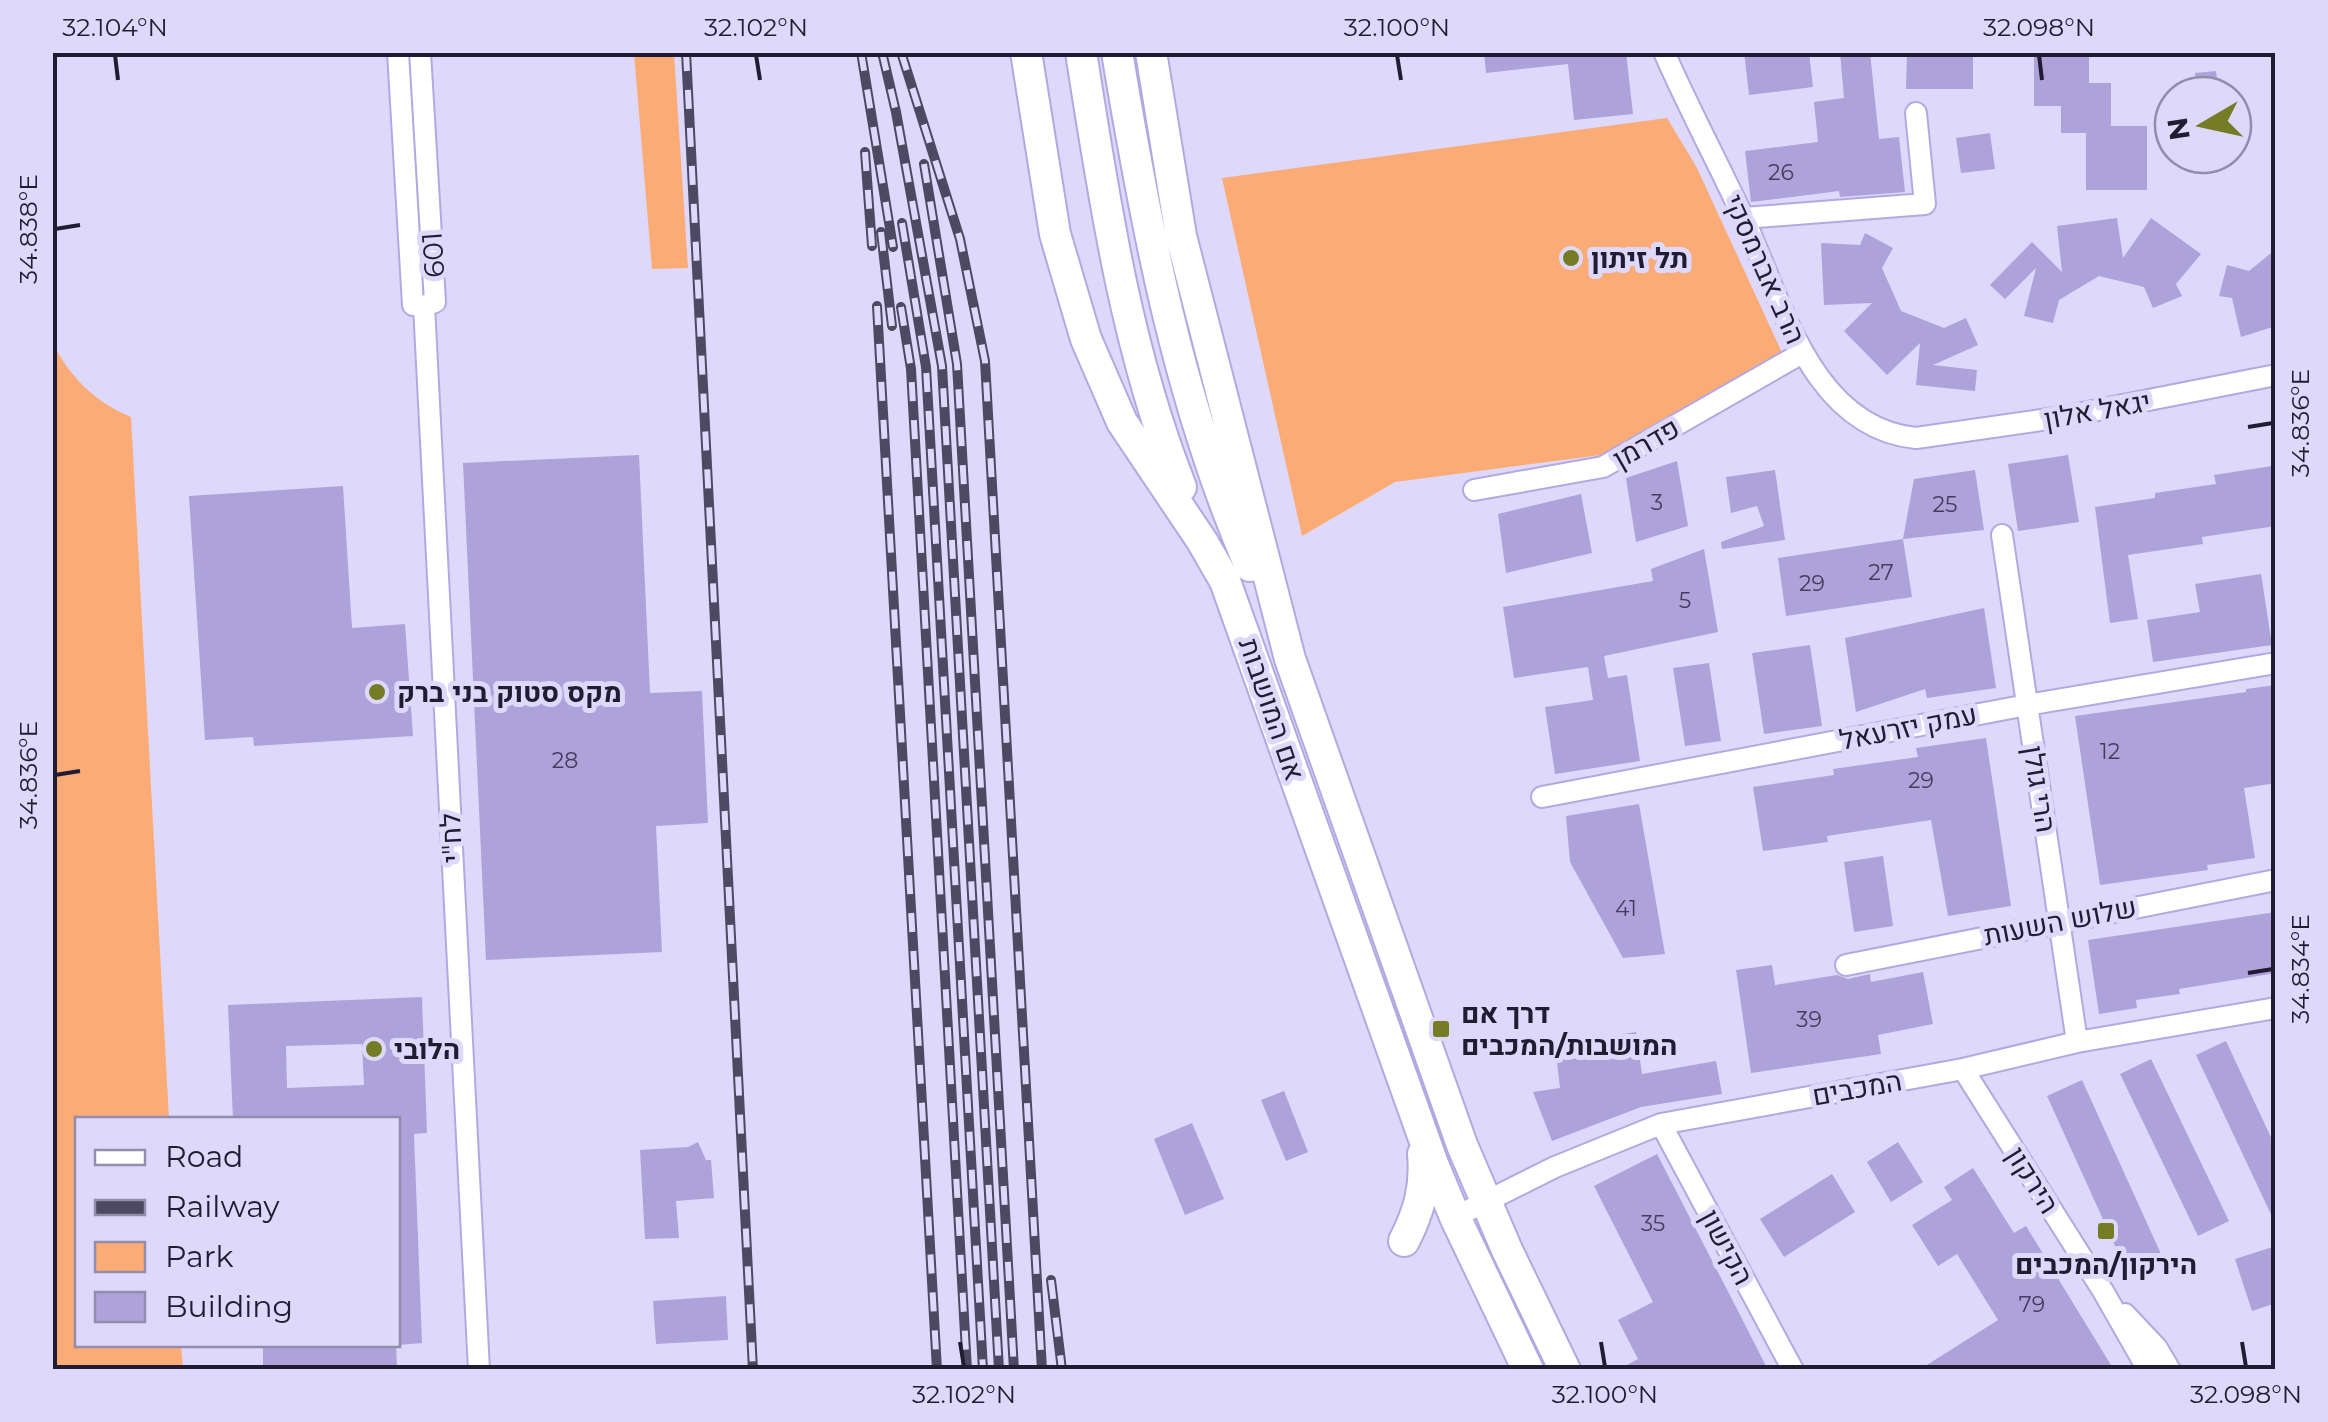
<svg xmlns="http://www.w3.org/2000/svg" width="2328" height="1422" font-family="Montserrat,Heebo,sans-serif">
	<rect width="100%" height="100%" fill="#ded8fb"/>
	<path fill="#fbab76" d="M634 53H674L688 268 652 269Z
		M1667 118 1697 168 1784 357 1624 452 1395 482 1302 536 1222 178Z
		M53 344C71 378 95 402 131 417L169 1119 78 1120V1344L181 1345 183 1369H53Z"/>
	<path fill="#aea2da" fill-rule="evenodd" d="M1484 52H1626L1633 114 1574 120 1568 64 1486 73Z
		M1744 52H1809L1813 87 1749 95Z
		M1840 52H1870L1879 139 1899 137 1905 192 1840 197 1839 191 1751 202 1745 151 1818 142 1814 102 1844 98Z
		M1907 52H1973V89H1906Z
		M2034 52H2089V83H2111V126H2147V190H2086V133H2061V106H2034Z
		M2216 71 2219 95H2197L2195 73Z
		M1990 133 1995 169 1961 173 1956 138Z
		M2117 218 2123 258 2151 218 2201 254 2176 284 2182 296 2153 308 2144 287 2099 276 2059 300 2053 323 2024 316 2036 268 2005 299 1990 285 2032 242 2062 272 2057 226Z
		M1865 233 1893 248 1882 268 1901 311 1944 328 1966 318 1978 345 1933 365 1977 370 1975 391 1916 385 1920 343 1887 375 1844 331 1872 303 1824 305 1821 243 1860 245Z
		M2276 249V326L2241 337 2232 298 2219 296 2227 265 2249 271Z
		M639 455 650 693 702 691 708 823 656 826 662 952 486 960 463 463Z
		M2068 455 2079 522 2018 531 2008 464Z
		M1677 461 1688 526 1636 542 1626 478Z
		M2272 466 2276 526 2202 537 2203 544 2128 555 2138 619 2110 623 2095 507 2155 498V493L2216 484 2214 475Z
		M1775 470 1785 540 1722 549 1721 542 1764 526 1757 506 1731 513 1726 477Z
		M1975 470 1984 530 1903 539 1914 479Z
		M343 486 352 628 405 624 413 736 254 746 253 737 205 740 189 496Z
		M1581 494 1592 553 1506 573 1498 514Z
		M1903 539 1912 597 1786 616 1778 558Z
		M1704 549 1718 632 1604 656 1608 678 1627 675 1640 761 1555 774 1545 707 1593 700 1588 667 1514 678 1503 607 1653 581 1651 569Z
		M2261 574 2272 645 2153 662 2147 620 2200 612 2195 584Z
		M1984 608 1996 688 1927 698 1925 689 1856 712 1845 638Z
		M1810 645 1822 726 1764 734 1752 653Z
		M1709 663 1721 741 1685 746 1673 668Z
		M2276 685V783L2244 788 2255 858 2207 865 2208 870 2100 885 2075 716 2246 692V689Z
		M1986 738 2011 906 1948 916 1931 820 1827 836 1828 842 1763 851 1753 787 1834 775 1833 769 1918 757 1916 748Z
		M1639 804 1665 954 1623 958 1570 862 1566 816Z
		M1883 856 1893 926 1854 932 1844 862Z
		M2276 912V973L2179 989 2180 994 2136 1000 2137 1008 2099 1014 2088 940Z
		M1772 965 1775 985 1837 975 1848 979 1870 974 1871 982 1923 972 1933 1024 1878 1035 1881 1054 1751 1073 1736 970Z
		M422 997 427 1133 414 1134 422 1343 398 1345V1120H233L228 1005ZM362 1044 364 1085 287 1088 286 1046Z
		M1636 1032 1642 1074 1716 1061 1722 1094 1641 1107 1552 1141 1533 1092 1560 1088 1555 1045Z
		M2226 1041 2276 1148V1225L2196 1055Z
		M2151 1059 2229 1221 2198 1236 2120 1074Z
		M2082 1080 2161 1254 2126 1270 2047 1096Z
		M1284 1091 1308 1152 1286 1161 1261 1100Z
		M1192 1123 1224 1199 1185 1215 1154 1139Z
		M698 1142 706 1160H711L714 1198 676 1201 679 1238 645 1239 640 1150 688 1147Z
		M1898 1142 1923 1182 1891 1202 1867 1162Z
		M1657 1154 1737 1309 1768 1370H1618L1638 1359 1618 1320 1653 1302 1594 1186Z
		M1973 1168 2014 1233 2026 1226 2114 1370H1919L1998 1320 1957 1254 1938 1266 1912 1225 1952 1200 1944 1187Z
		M1832 1174 1855 1212 1784 1257 1760 1219Z
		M2276 1246V1303L2252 1311 2235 1259Z
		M726 1296 728 1340 656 1344 653 1301Z
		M263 1344H396L397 1370H263Z"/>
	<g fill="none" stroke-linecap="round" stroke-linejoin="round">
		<defs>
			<path id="minor" d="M398 52 413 305 424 306
				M420 52 435 302 424 306
				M1664 52C1689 109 1718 163 1744 219 1781 299 1811 428 1916 438L2062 417 2276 375
				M1744 218 1925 204 1916 113
				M424 306 479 1370
				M1474 490 1603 467 1802 353
				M2002 535 2077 1042
				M1542 797 2027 705 2276 663
				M1846 965 2276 880
				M1963 1069 2103 1291 2148 1370
				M1661 1124 1793 1370
				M1455 1217 1555 1167 1661 1124 1963 1069 2077 1042 2276 1008
				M2125 1314 2157 1348 2170 1370"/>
			<path id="secondary" d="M1026 52 1055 234 1086 339 1122 422 1202 541 1225 581 1433 1164 1455 1217 1528 1370
				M1081 52C1104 199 1126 348 1181 487
				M1117 52C1146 227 1179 402 1250 566
				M1151 52 1181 236 1290 659 1462 1145 1507 1250 1565 1370
				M1404 1241C1419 1212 1426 1187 1423 1154"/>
		</defs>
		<use href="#minor" stroke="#b4a8e1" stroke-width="24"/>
		<use href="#secondary" stroke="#b4a8e1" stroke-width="34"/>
		<use href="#minor" stroke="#fff" stroke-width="20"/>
		<use href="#secondary" stroke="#fff" stroke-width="30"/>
		<defs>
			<path id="rail" d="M686 52 753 1370
				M861 52 893 247
				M882 52 896 112 942 366 999 1370
				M901 52 960 239 985 361 1042 1370
				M865 152 872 246
				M924 164 957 364 1014 1370
				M902 223 926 367 983 1370
				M881 232 892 326
				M877 306 937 1370
				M901 307 911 369 967 1370
				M1051 1280 1062 1370"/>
		</defs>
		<use href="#rail" stroke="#4e4962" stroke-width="10"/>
		<use href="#rail" stroke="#ded8fb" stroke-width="6" stroke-dasharray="19" stroke-linecap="butt"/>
	</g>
	<path fill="none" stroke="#211c32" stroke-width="4" d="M115 55 118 80M756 55 760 80M1397 55 1401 80M2039 55 2042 80M55 229 80 225M2248 427 2273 423M55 775 80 771M2248 973 2273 969M960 1342 964 1367M1601 1342 1605 1367M2242 1342 2246 1367"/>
	<g fill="#757c26" stroke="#ded8fb" stroke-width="4">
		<circle cx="1571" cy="258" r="10"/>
		<circle cx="377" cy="692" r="10"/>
		<rect x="1431" y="1019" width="20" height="20" rx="5"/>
		<circle cx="374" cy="1049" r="10"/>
		<rect x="2096" y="1221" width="20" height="20" rx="5"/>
	</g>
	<g text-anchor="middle" stroke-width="10" stroke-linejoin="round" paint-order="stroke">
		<g font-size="22" fill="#443e5c">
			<text x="1781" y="180">26</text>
			<text x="1657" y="510">3</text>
			<text x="1945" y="512">25</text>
			<text x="1881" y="580">27</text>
			<text x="1812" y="591">29</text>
			<text x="1685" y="608">5</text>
			<text x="2110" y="759">12</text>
			<text x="565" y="768">28</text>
			<text x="1921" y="788">29</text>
			<text x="1626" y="916">41</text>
			<text x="1809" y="1027">39</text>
			<text x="1653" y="1231">35</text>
			<text x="2032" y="1312">79</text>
		</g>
		<g font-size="28" fill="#211c32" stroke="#ded8fb">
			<text transform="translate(433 255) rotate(-94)" y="10">601</text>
			<text transform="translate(1765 269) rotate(66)" y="10">הרב אברמסקי</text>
			<text transform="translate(2097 410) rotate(-10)" y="10">יגאל אלון</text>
			<text transform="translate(1646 443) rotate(-30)" y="10">פדרמן</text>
			<text transform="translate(1272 709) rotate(71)" y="10">אם המושבות</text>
			<text transform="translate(1908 727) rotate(-11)" y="10">עמק יזרעאל</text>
			<text transform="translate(2040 789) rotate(81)" y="10">הרי גולן</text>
			<text transform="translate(451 838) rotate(-93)" y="10">לח"י</text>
			<text transform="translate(2060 921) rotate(-11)" y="10">שלוש השעות</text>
			<text transform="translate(1857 1088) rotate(-10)" y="10">המכבים</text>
			<text transform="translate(2033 1180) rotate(58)" y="10">הירקון</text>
			<text transform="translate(1727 1247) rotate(62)" y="10">הקישון</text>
		</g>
		<g font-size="28" font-weight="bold" fill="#211c32" stroke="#ded8fb" text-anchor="start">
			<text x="1591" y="268">תל זיתון</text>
			<text x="397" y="702">מקס סטוק בני ברק</text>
			<text x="1461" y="1023">דרך אם<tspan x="1461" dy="32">המושבות/המכבים</tspan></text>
			<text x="394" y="1059">הלובי</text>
			<text x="2106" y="1274" text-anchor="middle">הירקון/המכבים</text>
		</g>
	</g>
	<rect width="2328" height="1422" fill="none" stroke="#ded8fb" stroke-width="110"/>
	<rect x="75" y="1117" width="325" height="230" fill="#ded8fb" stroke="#928dab" stroke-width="2.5"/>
	<rect x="95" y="1150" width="50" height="15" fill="#ffffff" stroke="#928dab" stroke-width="2.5"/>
	<text x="165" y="1167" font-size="30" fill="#211c32">Road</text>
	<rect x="95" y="1200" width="50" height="15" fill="#4e4962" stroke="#928dab" stroke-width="2.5"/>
	<text x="165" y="1217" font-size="30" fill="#211c32">Railway</text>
	<rect x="95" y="1242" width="50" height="30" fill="#fbab76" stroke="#928dab" stroke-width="2.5"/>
	<text x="165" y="1267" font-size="30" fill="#211c32">Park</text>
	<rect x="95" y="1292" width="50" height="30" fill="#aea2da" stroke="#928dab" stroke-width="2.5"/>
	<text x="165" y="1317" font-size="30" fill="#211c32">Building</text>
	<g transform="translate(2203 125) rotate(261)"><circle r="48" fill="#ded8fb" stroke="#928dab" stroke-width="2.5"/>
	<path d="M0-8L18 38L0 25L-18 38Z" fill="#757c26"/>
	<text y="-15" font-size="28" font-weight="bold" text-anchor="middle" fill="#211c32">N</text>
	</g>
	<rect x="55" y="55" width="2218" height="1312" fill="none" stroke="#211c32" stroke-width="4"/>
	<g font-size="25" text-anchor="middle" fill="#211c32">
		<text x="115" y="36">32.104°N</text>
		<text x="756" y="36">32.102°N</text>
		<text x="1397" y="36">32.100°N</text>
		<text x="2039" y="36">32.098°N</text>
		<text transform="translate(28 229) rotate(-90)" y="9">34.838°E</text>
		<text transform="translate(2300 423) rotate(-90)" y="9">34.836°E</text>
		<text transform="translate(28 775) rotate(-90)" y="9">34.836°E</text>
		<text transform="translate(2300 969) rotate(-90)" y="9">34.834°E</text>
		<text x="964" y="1403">32.102°N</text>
		<text x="1605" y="1403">32.100°N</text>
		<text x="2246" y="1403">32.098°N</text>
	</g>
</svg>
